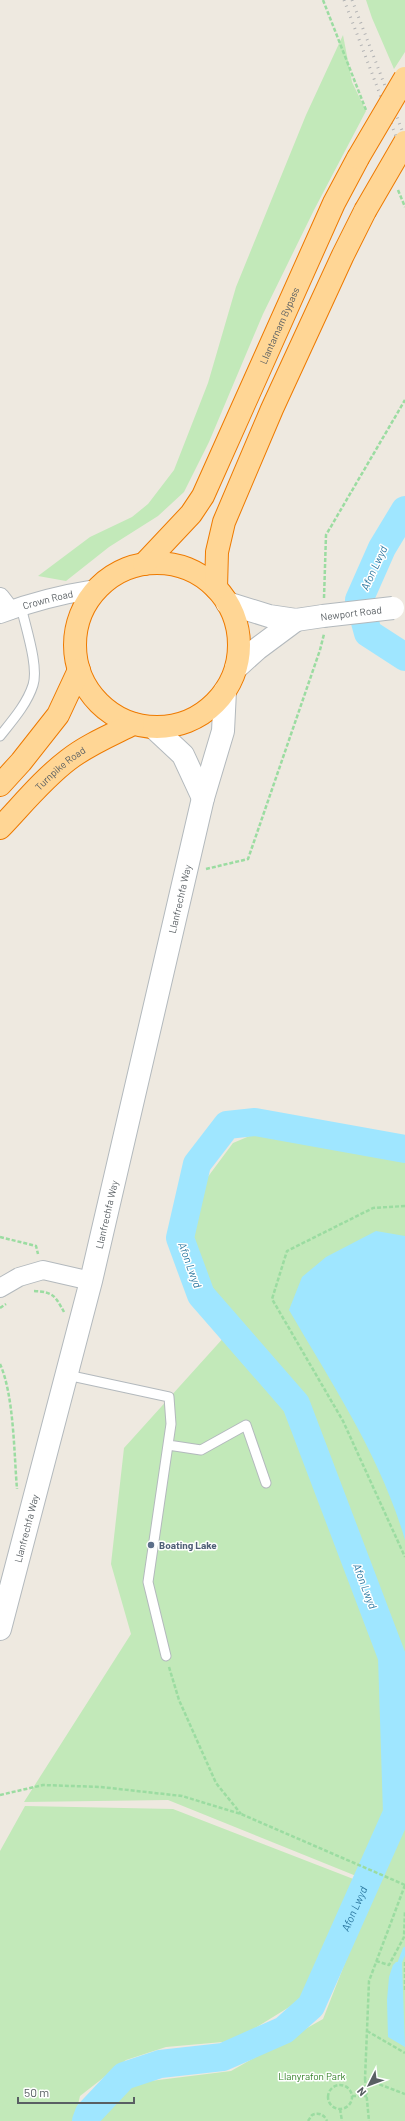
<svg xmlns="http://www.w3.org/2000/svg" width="405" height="2121" font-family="Barlow,sans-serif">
	<rect width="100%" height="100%" fill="#eee9e0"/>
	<path fill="#c2e9b9" d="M366 0H405V52L394 69 372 18Z
		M343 35 352 82 366 111 314 210 263 314 209 442 184 492 158 516 109 547 66 581 38 576 90 537 132 517 148 504 174 470 208 383 236 287 306 115Z
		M261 1131 405 1161V2121H97L134 2083 231 2071 323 2019 376 1884 168 1800 24 1802 131 1634 111 1564 124 1448 235 1325 204 1288 186 1239 204 1182 233 1143Z
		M25 1806 173 1809 356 1880 299 2001 234 2041 166 2047 126 2060 80 2096 74 2121H0V1851Z"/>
	<path fill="#9fe6ff" d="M376 1231 405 1236V1540C381 1457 332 1384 289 1310L302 1277 326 1257Z
		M396 1962H402L405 2047 388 2037 387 2000 389 1977 393 1965Z"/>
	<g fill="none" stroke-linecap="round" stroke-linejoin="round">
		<path stroke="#9fe6ff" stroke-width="4.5" d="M400 1962 405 1949"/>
		<g stroke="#9fe6ff" stroke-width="28">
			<path d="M405 510 382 548 359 600 368 633 405 657"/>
			<path id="s1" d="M86 2121 89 2113 124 2076 160 2064 223 2057 284 2030 311 2006 397 1813 392 1657 296 1404 201 1295 180 1238 197 1164 227 1125 255 1122 405 1149"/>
		</g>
		<defs>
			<path id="service" d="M0 736C12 721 27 704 33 685 39 666 25 626 21 606
				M67 1375 169 1397 171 1424 148 1582 166 1656
				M168 1445 201 1450 246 1425 266 1483"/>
			<g id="minor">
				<path d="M0 597 10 610"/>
				<path id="s2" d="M0 614C31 602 64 594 96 589"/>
				<path d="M0 1288 19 1277 43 1270 91 1281"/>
			</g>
			<g id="tertiary">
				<path d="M227 603 269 616 296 620 323 616"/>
				<path d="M236 668 257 649 296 620"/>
				<path d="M153 727 183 755 203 798"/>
				<path id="s3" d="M0 1629 91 1281 203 798 223 731 225 691"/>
			</g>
			<g id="trunk">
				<circle cx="157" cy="645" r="82"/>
				<path id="s4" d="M144 564 191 514 203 496 334 203 358 158"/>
				<path d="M216 588 217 552 224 522 272 409 343 255 365 211"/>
				<path d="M0 785 21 762 58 715 79 670"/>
				<path id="s5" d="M0 828C22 805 43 779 68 760 87 745 111 735 133 724"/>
			</g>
		</defs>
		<use href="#service" stroke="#b3b9bd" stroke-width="11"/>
		<use href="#minor" stroke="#b3b9bd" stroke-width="20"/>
		<use href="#tertiary" stroke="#b3b9bd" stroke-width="24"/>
		<use href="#trunk" stroke="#ee7a00" stroke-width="24"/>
		<path stroke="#9bdca1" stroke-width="2.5" stroke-dasharray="4 2" stroke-linecap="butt" d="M323 0 366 110
			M398 190 405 207
			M324 598 326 535 405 400
			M206 869 248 859 320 650 324 634
			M405 1206 373 1208 287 1251 272 1299 343 1421 405 1557
			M0 1237 36 1246 38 1254
			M34 1291C54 1292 55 1296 64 1312
			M0 1308 6 1304
			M0 1364C14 1395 14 1454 17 1489
			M169 1667 179 1700 216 1783 241 1814
			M0 1795 43 1785 101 1787 182 1796 241 1814 405 1885
			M405 1885 369 1981 365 2079 405 2094
			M376 1961 389 1965 404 1937 405 1911
			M405 1962V1992
			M367 2031 405 2053
			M365 2079 369 2121
			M328 2097a12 12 0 1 1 24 0a12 12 0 1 1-24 0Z
			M352 2096H367
			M340 2109 342 2121
			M308 2121 312 2115C318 2112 324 2114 327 2121"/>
		<use href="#service" stroke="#fff" stroke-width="9"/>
		<use href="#minor" stroke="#fff" stroke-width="18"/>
		<use href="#tertiary" stroke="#fff" stroke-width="22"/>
		<use href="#trunk" stroke="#ffd695" stroke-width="22"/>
		<path stroke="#b1b2b3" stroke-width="3" stroke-dasharray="1 5" stroke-linecap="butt" d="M344 0 405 160
			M352 0 405 138"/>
		<defs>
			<path id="tertiary-bridge" d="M323 616 393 608"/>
			<path id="trunk-bridge" d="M358 158 405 78
				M365 211 405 142"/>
		</defs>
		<use href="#tertiary-bridge" stroke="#b3b9bd" stroke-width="24" stroke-linecap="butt"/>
		<use href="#trunk-bridge" stroke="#ee7a00" stroke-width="24" stroke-linecap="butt"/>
		<use href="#tertiary-bridge" stroke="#fff" stroke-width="22"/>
		<use href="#trunk-bridge" stroke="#ffd695" stroke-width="22"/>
	</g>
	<circle fill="#5c6f8a" stroke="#fff" stroke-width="1.5" cx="151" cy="1545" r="4"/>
	<g text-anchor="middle" stroke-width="3" stroke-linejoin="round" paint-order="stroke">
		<g font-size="10" fill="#595f63" stroke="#fff">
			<text dy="4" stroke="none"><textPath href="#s4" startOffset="277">Llantarnam Bypass</textPath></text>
			<text dy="4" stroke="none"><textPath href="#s2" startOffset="50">Crown Road</textPath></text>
			<text transform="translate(351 613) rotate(-7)" y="4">Newport Road</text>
			<text dy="4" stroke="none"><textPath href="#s5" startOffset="85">Turnpike Road</textPath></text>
			<text dy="4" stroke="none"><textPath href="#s3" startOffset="752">Llanfrechfa Way</textPath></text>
			<text dy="4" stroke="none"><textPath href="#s3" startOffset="428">Llanfrechfa Way</textPath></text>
			<text dy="4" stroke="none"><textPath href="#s3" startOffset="104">Llanfrechfa Way</textPath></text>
		</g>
		<g font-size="10" font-weight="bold" fill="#4e5e75" stroke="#fff" text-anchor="start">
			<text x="159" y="1549">Boating Lake</text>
		</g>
		<g font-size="10" fill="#35822a" stroke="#fff">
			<text x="312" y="2080">Llanyrafon Park</text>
		</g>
		<g font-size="11" font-style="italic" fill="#2c78a0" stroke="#fff">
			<text transform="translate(374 568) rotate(-65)" y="4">Afon Lwyd</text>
			<text transform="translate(190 1265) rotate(70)" y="4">Afon Lwyd</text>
			<text transform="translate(365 1586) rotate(69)" y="4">Afon Lwyd</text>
			<text dy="4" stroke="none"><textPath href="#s1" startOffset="370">Afon Lwyd</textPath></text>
		</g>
	</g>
	<g transform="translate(369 2085) rotate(228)" stroke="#ffffff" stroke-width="3" paint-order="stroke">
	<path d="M0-3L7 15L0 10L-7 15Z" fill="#595f63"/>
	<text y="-6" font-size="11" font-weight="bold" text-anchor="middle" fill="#595f63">N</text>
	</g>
	<path d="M18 2097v6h116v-6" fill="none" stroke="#595f63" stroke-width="2"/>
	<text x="24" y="2097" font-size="12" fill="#595f63" stroke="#ffffff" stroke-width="3" paint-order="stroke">50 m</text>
</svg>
